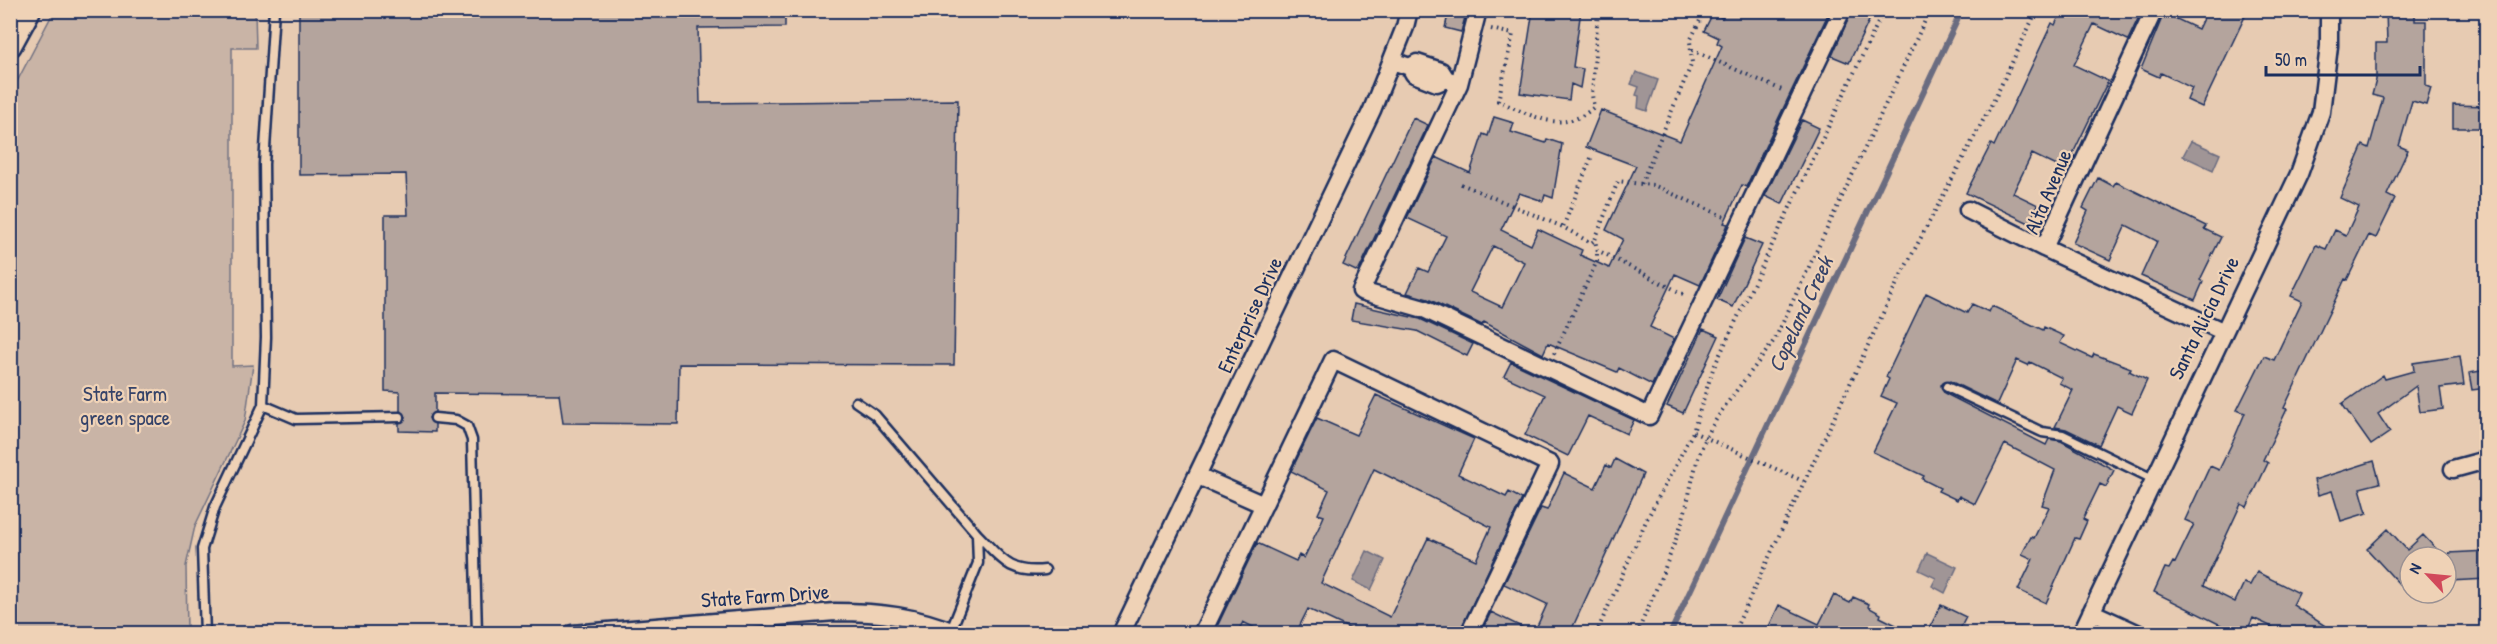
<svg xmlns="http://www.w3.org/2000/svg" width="2497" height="644" font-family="'Patrick Hand',sans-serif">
	<rect width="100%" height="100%" fill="#e7cbb2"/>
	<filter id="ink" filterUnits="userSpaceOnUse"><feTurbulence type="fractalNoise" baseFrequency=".0167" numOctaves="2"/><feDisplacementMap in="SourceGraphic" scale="12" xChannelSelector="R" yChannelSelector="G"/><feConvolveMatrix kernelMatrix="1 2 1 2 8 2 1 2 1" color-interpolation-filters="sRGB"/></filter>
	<g filter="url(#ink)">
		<path fill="#c9b4a6" stroke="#727282" stroke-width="1.5" d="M54 11H255L256 48H232V366L253 365 245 421 195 526 186 566 187 632 11 633V93Z"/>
		<path fill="#a09596" stroke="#6b6c80" stroke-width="1.5" d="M1636 72 1658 80 1647 111 1638 108 1639 96 1636 95 1639 87 1631 84Z
			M2191 141 2220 154 2213 170 2183 156Z
			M1367 551 1385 560 1371 590 1353 581Z
			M1927 553 1957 567 1945 593 1932 586 1936 578 1919 570Z"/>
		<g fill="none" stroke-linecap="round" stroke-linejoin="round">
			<path stroke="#6b6c80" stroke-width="6" d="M1670 634 1962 10"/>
		</g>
		<path fill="#b4a49d" stroke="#1b2f5e" stroke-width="1.5" fill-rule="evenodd" d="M299 10H785V27L698 28 700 103 958 100 954 365 679 364 678 424 563 423 559 394 435 393V412L429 418 435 424V432L399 431V423L406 417 400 411V392L385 391V215H408L406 174 299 175Z
			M1449 10H1467L1461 32 1445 28Z
			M1533 10H1581L1573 67 1583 69 1580 88 1571 84 1569 100 1520 93Z
			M1725 10H1830L1746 187 1742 185 1724 223 1728 224 1726 229 1700 285 1675 274 1650 327 1674 339 1652 385 1619 368 1617 372 1548 343 1543 354 1484 322 1482 325 1428 299 1407 293 1419 268 1428 272 1446 236 1407 218 1436 157 1470 173 1483 134 1488 136 1494 117 1514 123 1511 132 1546 143 1547 139 1562 144 1553 198 1545 195 1543 201 1519 193 1501 230 1531 245 1538 229 1582 250 1580 255 1609 268 1623 239 1606 230 1636 166 1586 147 1601 110 1680 141 1722 46 1717 43 1719 38 1704 31 1713 13 1722 18ZM1493 246 1524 262 1502 307 1470 292Z
			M1852 10H1874L1849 63 1832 56Z
			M2062 10H2142L2128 40 2094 24 2074 65 2108 81 2065 170 2032 154 2013 193 2038 205 2029 223 1966 193 1991 144 1994 146 2052 23 2055 25Z
			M2207 10H2248L2202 107 2187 100 2192 88 2161 73 2159 77 2141 69 2164 13 2198 29Z
			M2386 10H2415V21H2426V86L2431 88 2426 105 2412 101 2399 146 2408 150 2387 195 2395 199 2376 238 2369 235 2347 280 2345 279 2284 408 2287 409 2263 460 2268 463 2247 507 2241 504 2203 586 2235 602 2244 583 2250 585 2257 572 2299 593 2293 605 2336 633H2285L2253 618 2246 633H2237L2154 592 2165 568 2169 569 2173 562 2175 563 2194 524 2185 520 2210 466 2219 470 2234 439 2245 413 2237 410 2264 356 2274 360 2302 301 2291 296 2316 245 2326 249 2335 230 2346 235 2359 207 2340 198 2363 145 2369 148 2383 98 2372 95 2376 80V43H2387Z
			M2453 105 2487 106V128H2453Z
			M1413 118 1428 125 1358 272 1343 265Z
			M1802 120 1819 128 1782 204 1765 196Z
			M2098 178 2113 186 2116 182 2206 226 2204 229 2221 237 2200 280 2203 282 2195 300 2141 276 2157 241 2126 225 2110 260 2073 243 2088 211 2083 208Z
			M1745 238 1762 245 1733 307 1717 300Z
			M1926 293 1967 313 1972 304 1989 312 1992 306 2043 330 2044 327 2064 336 2060 343 2092 358 2094 354 2131 368 2129 371 2147 380 2132 413 2117 406 2099 445 2066 429 2055 427 2073 390 2059 383 2062 378 2030 362 2028 365 2017 360 1997 404 1950 381 1941 385 1944 393 2046 445 2049 439 2061 441 2114 470 2106 487 2100 484 2083 519 2087 521 2079 539 2075 538 2046 603 2018 590 2033 559 2022 554 2031 537 2034 538 2049 507 2042 505 2055 470 2005 444 1975 504 1959 496 1957 500 1938 491 1940 488 1922 479 1924 476 1873 452 1897 403 1881 396 1889 379 1886 377Z
			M1354 304 1420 319 1473 344 1467 356 1417 331 1351 320Z
			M1703 329 1719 336 1683 413 1667 406Z
			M2460 356 2464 385 2440 388 2443 409 2420 412 2416 386 2378 414 2390 432 2371 445 2342 404 2383 375 2385 379 2414 371 2413 363Z
			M1511 362 1634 420 1627 434 1588 416 1568 456 1525 435 1545 395 1504 376Z
			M2487 370V388L2472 390 2469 373Z
			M1376 395 1474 439 1458 474 1506 497 1509 492 1522 499 1459 633H1359L1308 609 1296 633H1265L1243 622 1237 633H1214L1257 543 1296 561 1299 555 1304 558 1320 525 1324 516 1318 514 1329 490 1291 471 1317 418 1356 435ZM1374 469 1491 527 1476 560 1428 538 1390 617 1321 583Z
			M1615 459 1643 474 1570 633H1481L1491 612 1534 633 1547 604 1504 584 1541 508 1547 510 1564 473 1595 488 1606 465 1611 468Z
			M2374 461 2380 483 2360 488 2367 513 2341 521 2332 491 2318 495 2314 480Z
			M2388 529 2407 550 2423 535 2444 557H2410V578L2401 586 2367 549Z
			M2487 551V579L2450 581 2449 553Z
			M1834 595 1850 603 1853 597 1869 604 1868 607 1881 614 1880 617 1912 633H1766L1779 605 1819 624Z
			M1941 605 1966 617 1958 633H1927Z"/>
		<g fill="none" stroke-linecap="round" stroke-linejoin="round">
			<defs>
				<path id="lane" d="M274 10 264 164 266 337 263 405 296 419 400 417
					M1947 387 2042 432 2063 435 2153 479
					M856 402 875 415 977 534 978 563 950 633
					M435 418 456 420 467 426 472 440 477 634
					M977 534C1001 558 1008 574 1045 570
					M772 617V634
					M205 634 202 549 215 507 263 405"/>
				<path id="street" d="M1478 10 1459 84 1361 291 1424 309 1649 416 1842 10
					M2154 10 2044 248 2222 331
					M1392 61 1410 67 1414 74 1437 83 1446 79
					M1410 67 1417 63 1441 71 1446 79 1456 83
					M1968 210 2044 248
					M2453 469 2486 460
					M1198 476 1264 505
					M2091 612 2139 634
					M572 634 835 612C881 612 915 616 959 634
					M1121 634 1372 110 1405 27 1409 10
					M1202 634 1333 360 1550 464 1469 634
					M2081 634 2299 174 2321 112 2329 46V10"/>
				<path id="secondary" d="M10 45 29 10"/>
			</defs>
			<use href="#lane" stroke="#1b2f5e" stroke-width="13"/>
			<use href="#street" stroke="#1b2f5e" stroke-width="21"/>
			<use href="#secondary" stroke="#1b2f5e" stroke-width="27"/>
			<path stroke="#1b2f5e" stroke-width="4" stroke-dasharray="1.5 4.5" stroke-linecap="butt" d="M1705 10 1690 41 1692 63 1641 184 1653 185 1725 217
				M1491 29 1513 34 1498 101C1532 115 1562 136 1594 107L1592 95 1598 10
				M1692 50 1784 91
				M1591 158 1563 227 1591 243 1595 240
				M1461 184 1563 227
				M1641 184 1618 181 1595 240 1597 250 1687 296
				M1554 354 1597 261V250
				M1693 432 1803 481
				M1596 634 1647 519 1693 432 1713 369 1884 10
				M1637 634C1653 595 1672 555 1684 515 1691 490 1694 464 1705 440 1722 404 1752 373 1775 339L1930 10
				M1733 634 1899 279 1996 96 2037 10"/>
			<use href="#lane" stroke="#efd2b6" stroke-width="8"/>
			<use href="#street" stroke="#efd2b6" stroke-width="16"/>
			<use href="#secondary" stroke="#efd2b6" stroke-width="22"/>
		</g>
	</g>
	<g text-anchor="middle" stroke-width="4.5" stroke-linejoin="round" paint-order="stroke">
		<g font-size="21" fill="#1b2f5e" stroke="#efd2b6">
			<text transform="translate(2048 192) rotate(-67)" y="7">Alta Avenue</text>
			<text transform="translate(1250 315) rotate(-65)" y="7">Enterprise Drive</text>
			<text transform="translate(2204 318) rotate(-64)" y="7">Santa Alicia Drive</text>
			<text transform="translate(765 596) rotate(-4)" y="7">State Farm Drive</text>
		</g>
		<g font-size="21" fill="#354369" stroke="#efd2b6">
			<text x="125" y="401">State Farm<tspan x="125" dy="24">green space</tspan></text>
		</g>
		<g font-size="22" font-style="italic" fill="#364369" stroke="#efd2b6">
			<text transform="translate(1800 314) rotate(-65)" y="8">Copeland Creek</text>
		</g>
	</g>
	<rect width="2497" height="644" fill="none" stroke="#efd2b6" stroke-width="36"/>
	<rect x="18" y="18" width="2461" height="608" fill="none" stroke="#1b2f5e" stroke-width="2" filter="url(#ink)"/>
	<g transform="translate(2428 575) rotate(296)"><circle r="28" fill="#efd2b6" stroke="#9a9193" stroke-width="1.5"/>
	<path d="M0-4.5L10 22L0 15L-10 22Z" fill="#d1495b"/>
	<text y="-9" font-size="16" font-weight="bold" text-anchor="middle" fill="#1b2f5e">N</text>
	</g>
	<path d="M2266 66v9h154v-9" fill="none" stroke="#1b2f5e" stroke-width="3"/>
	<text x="2275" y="66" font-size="18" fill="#1b2f5e" stroke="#efd2b6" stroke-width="4.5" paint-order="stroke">50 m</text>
</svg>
